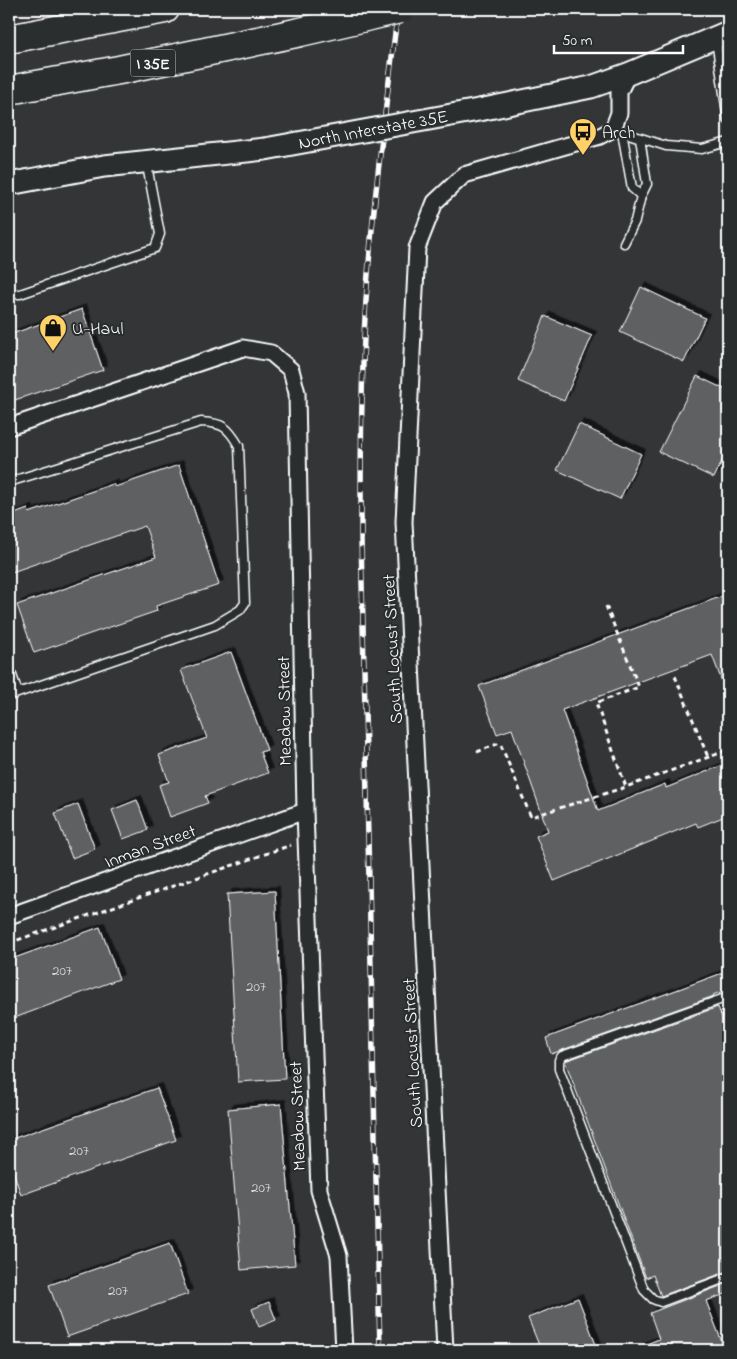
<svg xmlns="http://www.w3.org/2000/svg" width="737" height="1359" font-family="'Indie Flower',sans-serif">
	<defs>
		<filter id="shadow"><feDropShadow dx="4.5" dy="-4.5" stdDeviation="0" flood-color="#0009"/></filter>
	</defs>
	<rect width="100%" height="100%" fill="#333536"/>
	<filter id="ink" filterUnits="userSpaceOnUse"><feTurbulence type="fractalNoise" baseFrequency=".02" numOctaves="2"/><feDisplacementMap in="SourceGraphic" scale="10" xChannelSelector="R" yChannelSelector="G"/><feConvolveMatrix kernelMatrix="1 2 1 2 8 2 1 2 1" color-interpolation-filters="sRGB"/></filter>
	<g filter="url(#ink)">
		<path fill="#5f6162" stroke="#fff" filter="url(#shadow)" d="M641 287 705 318 684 362 620 332Z
			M82 309 103 370 9 402V335Z
			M545 316 592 336 564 401 518 381Z
			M697 376 728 391V448L714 478 659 452Z
			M579 424 641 454 620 499 557 470Z
			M179 465 219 585 156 606 157 611 34 653 17 605 156 557 145 526 9 573V516L28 509 29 513 113 484 115 487Z
			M728 594V695H727L712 655 562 710 598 811 665 784 666 788 728 763V815L698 827 696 823 554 881 536 836 548 831 512 729 497 734 479 686Z
			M231 652 267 750 260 752 268 773 205 796 208 803 170 817 159 785 169 782 159 755 207 738 181 670Z
			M137 800 148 830 123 839 112 810Z
			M78 804 95 849 72 858 55 813Z
			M275 891 285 1079 238 1082 227 894Z
			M100 927 119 979 9 1020V960Z
			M728 971V989L713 995 714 996 551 1054 546 1038Z
			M718 1007 728 1033V1271L661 1296 653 1275 646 1278 565 1061Z
			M157 1088 176 1140 21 1195 9 1159V1140Z
			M281 1104 295 1265 241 1270 228 1109Z
			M170 1243 188 1294 67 1337 49 1285Z
			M728 1283V1293L706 1301 725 1350H632L659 1339 650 1313Z
			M578 1298 598 1350H541L528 1318Z
			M269 1302 276 1320 259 1327 252 1309Z"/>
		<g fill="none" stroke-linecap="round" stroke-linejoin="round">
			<defs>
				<path id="lane" d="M718 39 717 47 728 120
					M619 131 666 146 702 149 728 142
					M622 132 632 188 641 196 647 184 640 138
					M624 243 635 221 641 196
					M9 294H20L155 248 160 234 148 171 149 164
					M9 482 201 422C223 423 228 427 239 446L245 603 240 610 215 625 9 696
					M9 666 18 693
					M728 997 562 1056 559 1060V1069L644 1290 653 1299 661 1302 728 1277"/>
				<path id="street" d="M9 427 243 348 271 353 291 370 297 393 305 811 319 1190 339 1256 344 1350
					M9 916 305 811
					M445 1350 404 522 417 248 435 202 464 175 600 136 613 129 619 113V92L628 74"/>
				<path id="secondary" d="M484 109 591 87 628 74 728 32
					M9 184 104 166 265 149"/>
				<path id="highway" d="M9 39 165 9
					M9 90 119 70 296 33"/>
			</defs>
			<use href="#lane" stroke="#fff" stroke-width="11"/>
			<use href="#street" stroke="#fff" stroke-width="19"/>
			<use href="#secondary" stroke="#fff" stroke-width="25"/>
			<use href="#highway" stroke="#fff" stroke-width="31"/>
			<path stroke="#fff" stroke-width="3" stroke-dasharray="5 4" stroke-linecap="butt" d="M606 606 639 687 596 703 626 787 728 750
				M675 676 708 757
				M477 752 500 743 531 817 626 787
				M9 943 291 845"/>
			<use href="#lane" stroke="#2a2d2e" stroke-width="8"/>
			<use href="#street" stroke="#2a2d2e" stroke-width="15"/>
			<use href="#secondary" stroke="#2a2d2e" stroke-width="21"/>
			<use href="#highway" stroke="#2a2d2e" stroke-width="28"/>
			<defs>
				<path id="rail" d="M380 1350 361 539C361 459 361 379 366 300 373 202 386 106 398 9"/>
			</defs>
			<use href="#rail" stroke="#fff" stroke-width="5.5"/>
			<use href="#rail" stroke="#2a2d2e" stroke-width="4" stroke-dasharray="11" stroke-linecap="butt"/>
			<defs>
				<g id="secondary-bridge">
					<path id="s1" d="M265 149 484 109"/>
				</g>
				<path id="highway-bridge" d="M296 33 400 9"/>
			</defs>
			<use href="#secondary-bridge" stroke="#fff" stroke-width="25" stroke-linecap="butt"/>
			<use href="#highway-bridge" stroke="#fff" stroke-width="31" stroke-linecap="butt"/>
			<use href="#secondary-bridge" stroke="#2a2d2e" stroke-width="21"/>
			<use href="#highway-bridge" stroke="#2a2d2e" stroke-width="28"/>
		</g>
	</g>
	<defs>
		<symbol id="bus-pin" viewBox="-11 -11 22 30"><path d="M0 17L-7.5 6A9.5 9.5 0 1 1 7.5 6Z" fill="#ffd166" stroke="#2a2d2e"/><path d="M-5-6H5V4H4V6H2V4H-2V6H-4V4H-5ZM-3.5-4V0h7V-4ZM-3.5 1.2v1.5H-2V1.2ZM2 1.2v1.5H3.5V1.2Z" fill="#111"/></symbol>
		<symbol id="shop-pin" viewBox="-11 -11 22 30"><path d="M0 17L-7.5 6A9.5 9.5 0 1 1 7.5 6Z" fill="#ffd166" stroke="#2a2d2e"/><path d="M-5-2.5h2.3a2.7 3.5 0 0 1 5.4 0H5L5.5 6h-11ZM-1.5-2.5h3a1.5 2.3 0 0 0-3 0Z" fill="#111"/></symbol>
	</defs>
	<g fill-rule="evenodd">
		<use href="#bus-pin" x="567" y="116" width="32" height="43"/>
		<use href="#shop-pin" x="37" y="312" width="32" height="43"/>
	</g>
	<g text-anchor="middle" stroke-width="4" stroke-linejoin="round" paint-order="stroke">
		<g font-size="15" fill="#d7d8d8">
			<text x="62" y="975">207</text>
			<text x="256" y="991">207</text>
			<text x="79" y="1155">207</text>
			<text x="261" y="1192">207</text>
			<text x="118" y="1295">207</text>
		</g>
		<rect fill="#2a2d2e" stroke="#bfc0c0" stroke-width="1" x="130.5" y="49.5" width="45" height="27" rx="4"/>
		<g font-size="16" font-weight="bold" fill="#fff">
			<text x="153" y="69">I 35E</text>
		</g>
		<g font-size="18" fill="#fff" stroke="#2a2d2e">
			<text dy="6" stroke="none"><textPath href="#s1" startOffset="110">North Interstate 35E</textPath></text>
			<text transform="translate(392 649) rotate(-93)" y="6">South Locust Street</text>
			<text transform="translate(284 711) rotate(-91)" y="6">Meadow Street</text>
			<text transform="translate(150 846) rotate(-20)" y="6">Inman Street</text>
			<text transform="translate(412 1053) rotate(-93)" y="6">South Locust Street</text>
			<text transform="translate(297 1116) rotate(-92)" y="6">Meadow Street</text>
		</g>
		<g font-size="18" fill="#fff" stroke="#2a2d2e" text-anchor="start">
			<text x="602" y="138">Arch</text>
			<text x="72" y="334">U-Haul</text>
		</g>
	</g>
	<rect width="737" height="1359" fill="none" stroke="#2a2d2e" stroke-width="30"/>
	<rect x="15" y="15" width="707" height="1329" fill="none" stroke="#fff" stroke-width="2" filter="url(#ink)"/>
	<path d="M554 45v8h129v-8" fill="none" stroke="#ffffff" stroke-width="2.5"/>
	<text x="562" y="45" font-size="15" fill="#ffffff" stroke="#2a2d2e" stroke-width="4" paint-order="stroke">50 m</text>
</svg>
